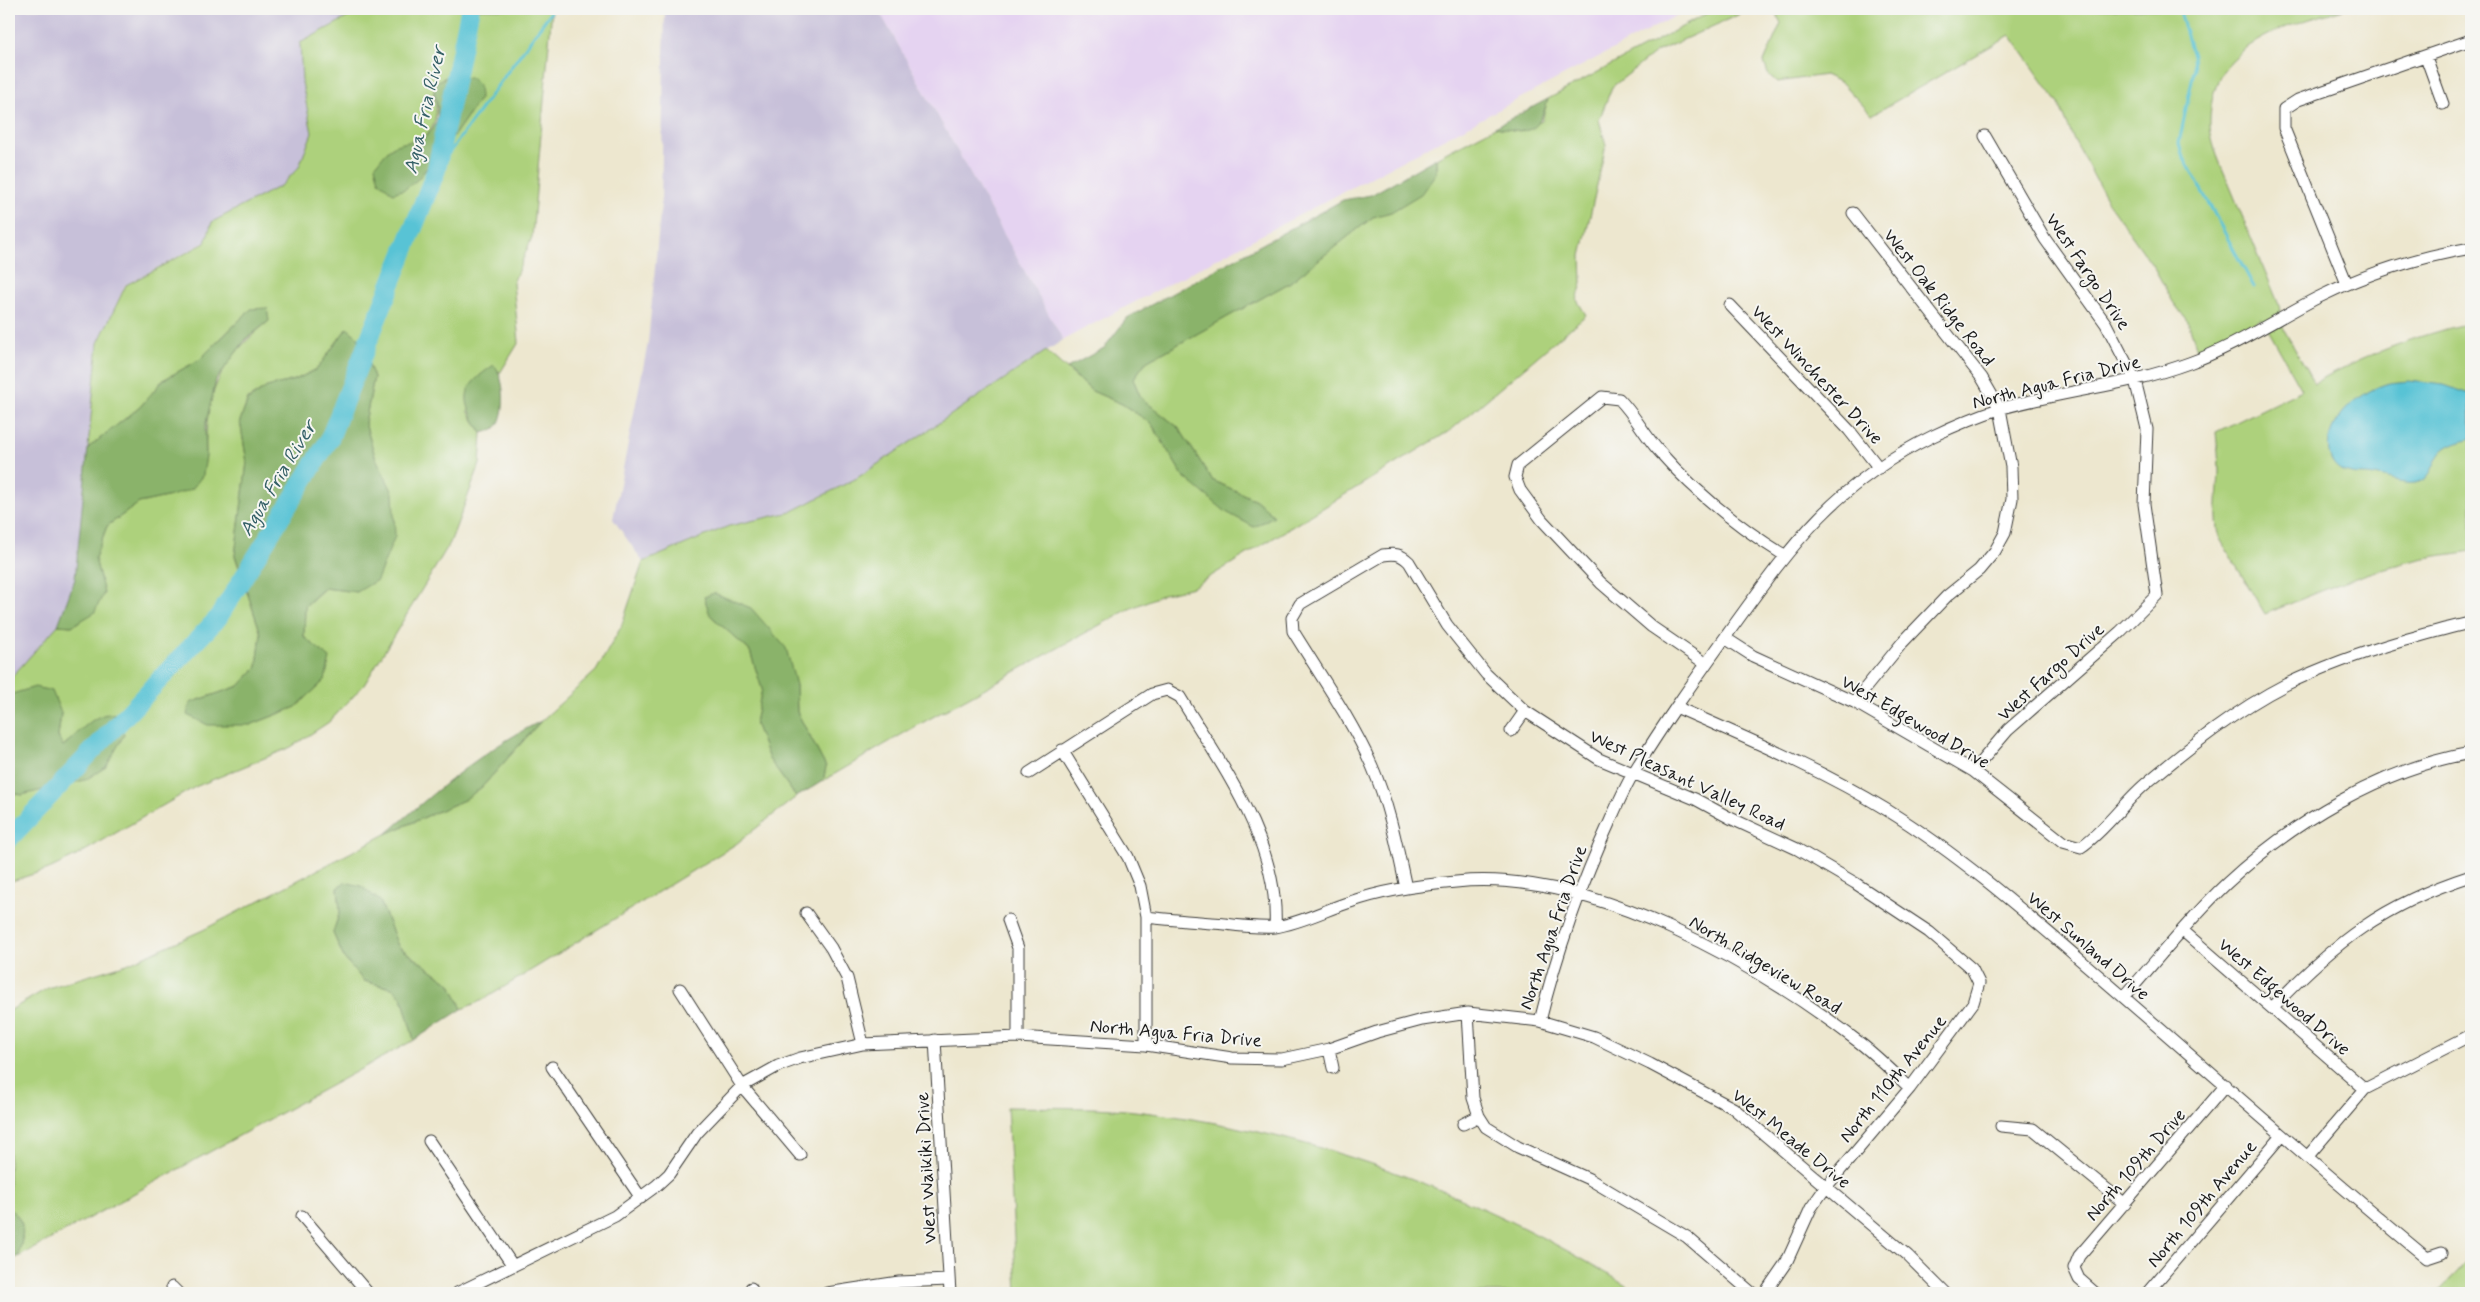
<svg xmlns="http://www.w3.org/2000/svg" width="2480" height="1302" font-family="Mynerve,sans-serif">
	<rect width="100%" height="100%" fill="#f6f6f2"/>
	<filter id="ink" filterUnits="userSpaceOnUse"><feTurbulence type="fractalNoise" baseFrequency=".02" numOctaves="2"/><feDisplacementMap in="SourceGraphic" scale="10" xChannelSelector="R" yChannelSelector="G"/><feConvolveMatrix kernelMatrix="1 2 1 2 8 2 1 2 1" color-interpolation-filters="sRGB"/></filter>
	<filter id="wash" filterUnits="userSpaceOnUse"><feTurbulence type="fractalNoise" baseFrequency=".0096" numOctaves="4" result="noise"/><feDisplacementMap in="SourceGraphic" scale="20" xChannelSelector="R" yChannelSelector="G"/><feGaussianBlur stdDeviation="1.12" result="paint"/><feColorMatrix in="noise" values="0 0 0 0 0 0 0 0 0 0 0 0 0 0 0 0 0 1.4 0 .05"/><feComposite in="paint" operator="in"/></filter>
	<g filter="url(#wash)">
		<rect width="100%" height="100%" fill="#ede7cf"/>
		<path fill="#e5d3f1" d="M878 9H1689L1063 340Z"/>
		<path fill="#c7c0d9" d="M9 9H363L300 43 302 82 312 133 299 167 282 185 212 222 205 242 125 285 98 343 75 579 58 625 9 680Z
			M665 9H878L1063 340 857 478 791 512 729 526 643 562 613 519 648 343 661 203Z"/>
		<path fill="#add17b" stroke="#64764c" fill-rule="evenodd" d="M363 9H552L532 237 513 283 519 342 500 373 494 365 468 411 482 433 480 464 450 543 364 685 329 722 291 747 195 787 76 856 49 869 9 882V792L23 795 96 718 63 746 58 737 61 713 9 695V680L58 625 72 626 103 593 95 558 107 526 139 503 171 496 206 456C204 394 220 360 269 321L251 309 199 360 163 380 140 407 88 448 98 343 126 285 205 243 212 222 282 185 299 167 312 133 302 82 300 43ZM433 92 480 98 455 134 417 180 392 147C400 145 412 145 419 141 437 129 439 111 433 92ZM347 328 374 377 365 423 375 456 357 592 325 588 305 606 304 637 325 680 296 707 250 725 190 703 239 686 257 667 261 634 235 556 247 462 240 421 248 399 267 387 295 380 317 369Z
			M1715 9H1751L1656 52 1612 87 1599 120 1606 145 1581 256 1582 283 1577 300 1586 315 1451 430 1193 587 1164 594 1127 610 911 729 823 781 826 767 797 712 796 685 710 615 750 651 762 689 755 723 769 759 796 797 736 844 483 1000 462 1009 451 984 398 946 380 901 338 887 340 911 333 933 344 958 364 981 392 988 402 997 414 1040 18 1257C23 1236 28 1223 9 1208V1011L48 988 127 964 203 930 386 834 464 800 482 787 541 721 596 671 621 627 643 562 729 526 791 512 857 478 1046 351 1092 391 1122 404 1151 423 1183 476 1274 516 1256 500 1212 480 1179 428 1141 398 1133 379 1146 362 1289 283 1373 217 1391 212 1436 173V158L1495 127 1520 131 1542 121 1548 99Z
			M1769 9H2343C2302 22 2255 32 2226 67 2215 80 2210 104 2210 121 2209 143 2223 169 2231 189 2247 228 2263 266 2279 305L2283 328 2314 383C2363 356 2416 335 2471 323V551C2456 554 2440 555 2425 558 2370 569 2317 593 2265 614L2220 539C2214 516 2218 495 2219 472 2219 459 2217 445 2216 432L2302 390 2262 319 2197 349 2188 322 2173 302 2152 264 2109 204 2073 138 2059 104 2010 35 1872 115 1842 83 1825 75 1777 82 1768 74 1764 62 1781 23 1774 10Z
			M1007 1107C1052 1108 1098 1106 1143 1112 1321 1133 1488 1198 1639 1293H1017Z
			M2465 1262 2471 1263V1293H2438Z"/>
		<path fill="#8ab36b" stroke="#536844" d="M446 77 472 78 479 85 480 98 455 134 417 180 405 189 393 193 379 181 375 166C380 160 385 152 391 148 404 138 423 147 435 125 442 112 433 96 434 83Z
			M1548 99C1537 136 1531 133 1495 127Z
			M1436 158V173L1421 194 1391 212 1373 217 1289 283 1146 362 1133 379 1141 398 1179 428 1212 480 1256 500 1274 516 1254 527 1226 512 1183 476 1151 423 1122 404 1092 391 1067 368 1104 348 1127 318 1343 200 1371 195Z
			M267 308 269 321 246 339 216 380 205 427 206 456 203 475 192 489 171 496 139 503 107 526 95 558 104 593 94 613 72 626 58 625 75 579 88 448 140 407 163 380 199 360 251 309Z
			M347 328 358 337 374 377 365 423 375 456 393 493 395 536 377 580 357 592 324 588 305 606 304 637 330 658 325 680 296 707 250 725H208L187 715 190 703 239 686 257 667 261 634 235 555 247 462 240 421 248 400 267 387 295 380 317 369Z
			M494 365C505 378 506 408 499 423 496 430 488 431 482 433 461 400 459 388 494 365Z
			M714 593 751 608 786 648 796 685 797 712 826 767 823 781 796 797 769 759 755 723 762 689 750 651 710 615 704 597Z
			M35 687 52 691 61 713 58 737 63 746C78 735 95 710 116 714L124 735 106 767 85 780 22 795 9 792V695Z
			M541 721 482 787 464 800 386 834C437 790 481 751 541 721Z
			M345 882 361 886 380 901 398 946 451 984 462 1009 414 1040 402 997 392 988 364 981 344 958 333 933 340 911 338 887Z
			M9 1208C28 1222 23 1236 18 1257L9 1261Z"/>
		<path fill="#59c3d5" stroke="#3a7078" d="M2409 381 2444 385 2470 394 2471 438C2461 441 2451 443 2443 450 2432 460 2434 480 2415 483 2402 485 2388 478 2374 476 2366 474 2356 476 2348 473 2339 471 2332 464 2330 456 2320 425 2359 392 2386 384 2393 382 2401 382 2409 381Z"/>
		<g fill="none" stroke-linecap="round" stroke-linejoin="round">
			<path stroke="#59c3d5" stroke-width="3" d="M2179 9 2193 56 2194 70 2179 143 2182 154 2254 287
				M436 171 553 9"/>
			<path stroke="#59c3d5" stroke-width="19" d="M9 839 218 618 329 440 436 171 470 9"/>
		</g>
	</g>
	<g filter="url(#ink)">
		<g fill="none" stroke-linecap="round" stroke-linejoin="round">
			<defs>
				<path id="minor" d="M2426 57 2443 104
					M1853 213 1982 378 2000 409 2011 467 2012 499 2005 533 1995 551 1979 570 1947 596 1902 643 1854 702
					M2347 284 2284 128V109L2298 100 2471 40
					M1730 305 1849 430 1879 468
					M1725 638 1753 656 1854 702 1973 771 2063 842 2081 847C2107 829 2124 801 2149 781 2191 746 2236 710 2285 685 2324 666 2364 652 2405 640 2427 634 2449 627 2471 623
					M1706 664 1652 627 1601 583 1542 520 1520 490 1515 477 1518 465 1602 397 1619 399C1634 414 1644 434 1658 450 1695 492 1737 526 1784 555
					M1676 707C1748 739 1820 769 1887 810 1966 859 2036 922 2106 982 2213 1074 2318 1169 2427 1258L2442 1253
					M1511 731 1525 711
					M1062 750 1128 857 1140 886 1146 917V1045
					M1973 771 2008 730 2120 632 2157 595 2144 504 2147 429 2135 380 2106 324 2045 239 1985 136
					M1029 773 1152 694 1167 690 1180 697C1221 765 1280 843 1275 927
					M1406 888C1397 846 1389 805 1372 766 1351 719 1320 675 1293 631L1292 618 1300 604 1383 555C1395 553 1401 554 1409 562L1447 625 1486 674 1525 711 1599 759 1695 799 1730 818 1797 849 1855 883 1929 932 1972 969 1979 983 1973 1003 1910 1088 1826 1187 1811 1208 1787 1261 1765 1293
					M806 913 831 948 847 978 863 1044
					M1146 917C1172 920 1199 922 1225 924 1241 926 1258 928 1275 927 1301 923 1325 910 1350 902 1384 890 1420 885 1456 882 1589 868 1758 964 1860 1043 1878 1057 1894 1073 1910 1088
					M1008 920 1018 948V1037
					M2182 930 2365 1089
					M680 989 742 1086 800 1155
					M2124 997C2157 960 2189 919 2226 884 2291 823 2382 768 2471 753
					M2272 1008C2334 942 2384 904 2471 876
					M1468 1013 1473 1098 1479 1116 1486 1127 1518 1147 1589 1179 1687 1237 1752 1293
					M1540 1021C1557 952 1581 884 1611 819 1618 803 1625 787 1634 772 1663 724 1696 678 1729 632 1791 546 1834 484 1933 436 1954 426 1977 416 1999 409 2062 391 2127 386 2189 363 2234 347 2274 320 2317 298 2365 274 2418 257 2471 248
					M935 1040 950 1293
					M1329 1049 1333 1068
					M552 1067 641 1198
					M1463 1124 1479 1116
					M2001 1126 2033 1129 2125 1204
					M429 1141 513 1266
					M2308 1156 2365 1089 2471 1035
					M302 1216 368 1293
					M172 1287 178 1293
					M751 1288 753 1293
					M457 1293 615 1216 656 1186 669 1174 697 1133 742 1086 778 1066 800 1058 863 1044 1018 1037 1146 1045 1232 1058 1282 1059 1329 1049 1377 1032 1422 1020 1468 1013 1540 1021 1594 1037 1650 1064 1733 1108 1908 1256 1945 1293
					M827 1293 899 1282 949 1280
					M2095 1293 2079 1279 2074 1268 2079 1256 2226 1085
					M2147 1293 2282 1135"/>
			</defs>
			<use href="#minor" stroke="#3b3a37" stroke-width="13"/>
			<use href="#minor" stroke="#fff" stroke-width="11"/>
		</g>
	</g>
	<g text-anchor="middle" stroke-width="4" stroke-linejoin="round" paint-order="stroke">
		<g font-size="19" fill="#1c1c1c" stroke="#f6f6f2">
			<text transform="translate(2089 271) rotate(56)" y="7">West Fargo Drive</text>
			<text transform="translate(1940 297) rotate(52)" y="7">West Oak Ridge Road</text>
			<text transform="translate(1818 374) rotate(47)" y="7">West Winchester Drive</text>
			<text transform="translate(2056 381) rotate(-14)" y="7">North Agua Fria Drive</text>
			<text transform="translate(2050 671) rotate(-42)" y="7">West Fargo Drive</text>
			<text transform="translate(1916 721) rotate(30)" y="7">West Edgewood Drive</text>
			<text transform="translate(1688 779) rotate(25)" y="7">West Pleasant Valley Road</text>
			<text transform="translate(1552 927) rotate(-71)" y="7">North Agua Fria Drive</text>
			<text transform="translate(2089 945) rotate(41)" y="7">West Sunland Drive</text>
			<text transform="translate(1766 964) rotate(31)" y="7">North Ridgeview Road</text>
			<text transform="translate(2285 996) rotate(41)" y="7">West Edgewood Drive</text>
			<text transform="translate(1176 1032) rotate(5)" y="7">North Agua Fria Drive</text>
			<text transform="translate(1892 1078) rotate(-51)" y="7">North 110th Avenue</text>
			<text transform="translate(1792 1138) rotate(39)" y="7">West Meade Drive</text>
			<text transform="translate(2135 1164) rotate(-49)" y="7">North 109th Drive</text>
			<text transform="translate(925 1168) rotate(-93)" y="7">West Waikiki Drive</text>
			<text transform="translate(2201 1203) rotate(-50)" y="7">North 109th Avenue</text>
		</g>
		<g font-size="20" font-style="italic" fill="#345f66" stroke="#f6f6f2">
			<text transform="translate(424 110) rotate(-77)" y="7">Agua Fria River</text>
			<text transform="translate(277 478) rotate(-59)" y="7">Agua Fria River</text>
		</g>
	</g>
	<rect width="2480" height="1302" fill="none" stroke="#f6f6f2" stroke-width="30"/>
</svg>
